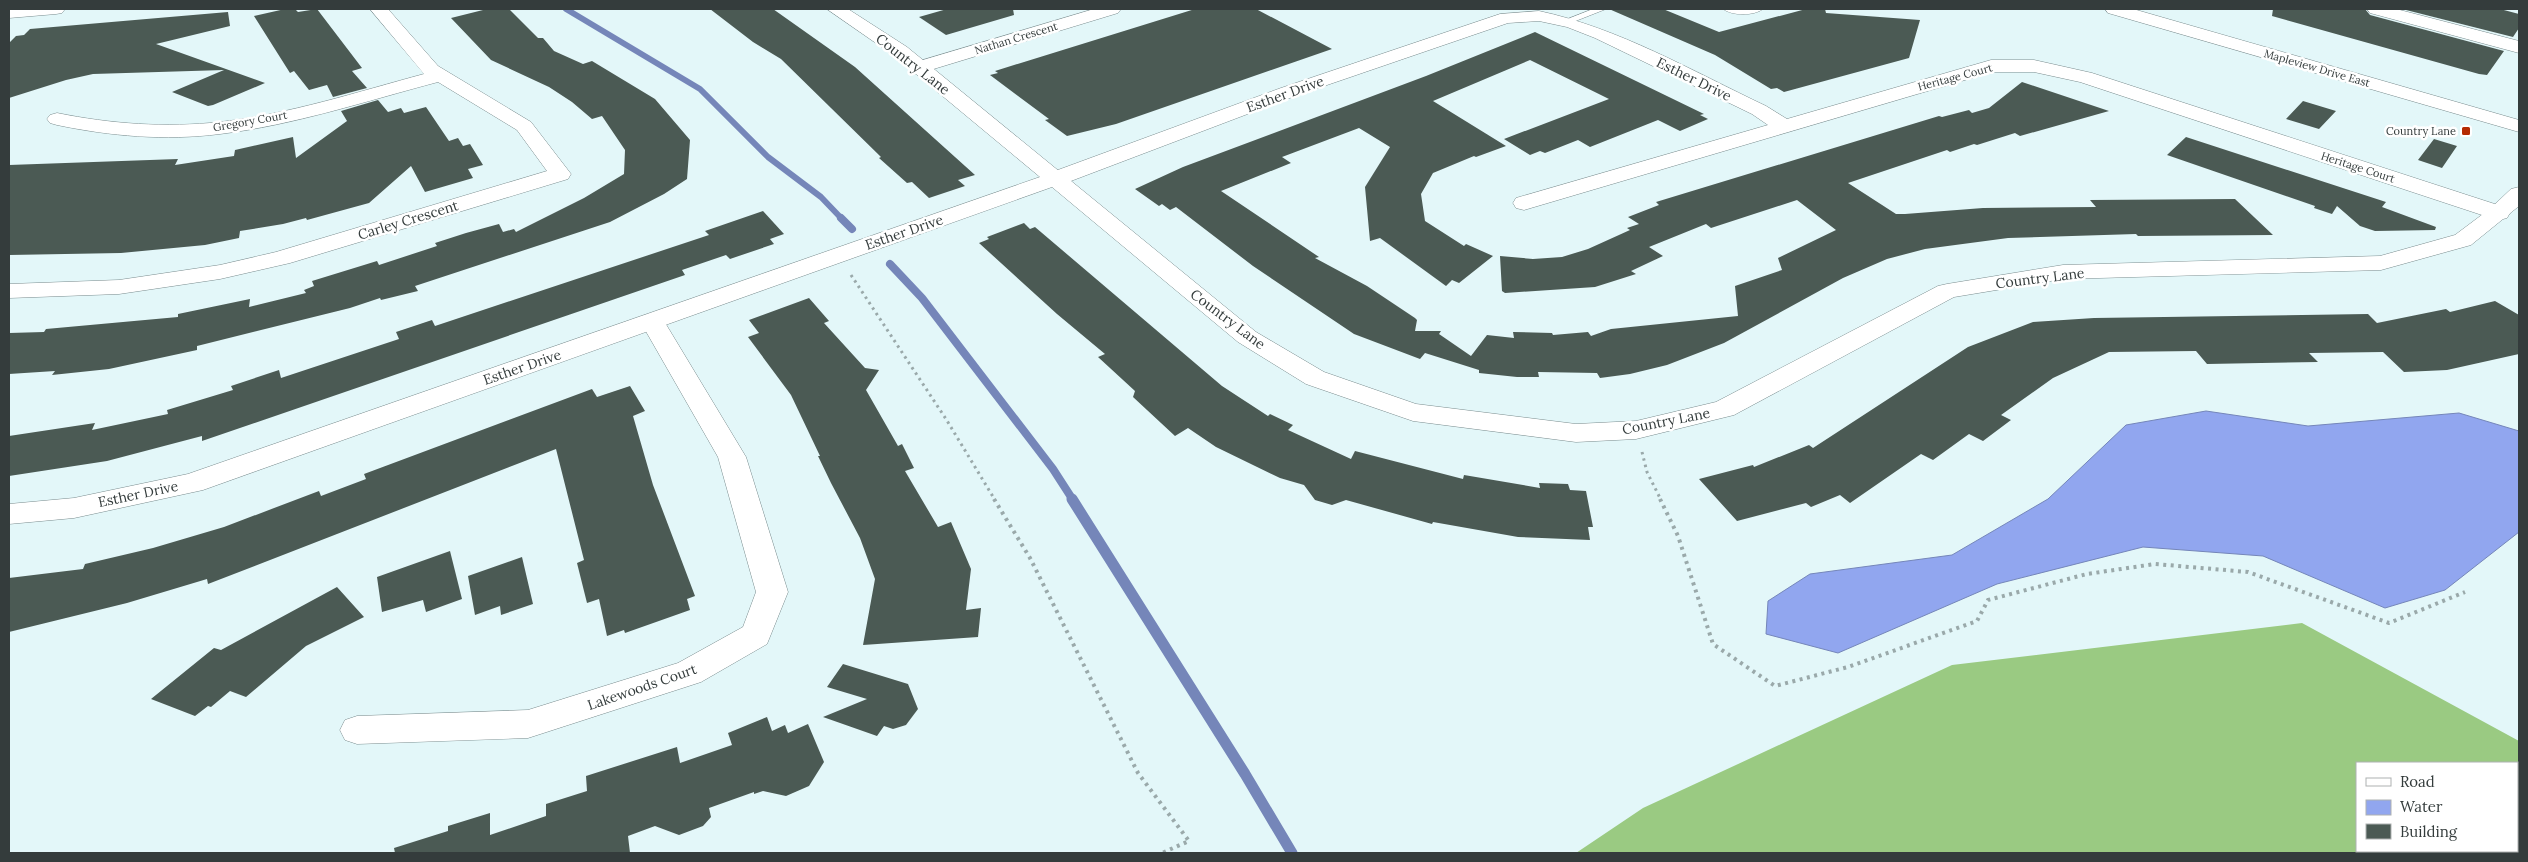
<svg xmlns="http://www.w3.org/2000/svg" width="2528" height="862" font-family="Lora,serif">
	<rect width="100%" height="100%" fill="#e3f7f9"/>
	<path fill="#9aca82" fill-rule="evenodd" d="M2302 623 2519 741V853H1576L1643 808 1952 665ZM2357 763H2517V851H2357Z"/>
	<path fill="#91a6ef" stroke="#7586b9" d="M2206 411 2308 426 2459 413 2519 431V532L2445 590 2385 608 2263 556 2143 547 1997 584 1838 653 1766 634 1768 601 1810 574 1952 555 2048 499 2126 425Z"/>
	<g fill="none" stroke-linecap="round" stroke-linejoin="round">
		<path stroke="#7586b9" stroke-width="6" d="M566 9 700 89 768 157 821 197 842 219"/>
		<path stroke="#7586b9" stroke-width="8" d="M841 218 852 229
			M890 264 922 298 1053 469 1073 500"/>
		<path stroke="#7586b9" stroke-width="11" d="M1072 499 1245 774 1292 853"/>
	</g>
	<path fill="#4b5a54" d="M285 9H295L298 12 317 9 362 68 352 71 367 88 333 97 327 85 309 90 294 71 290 73 254 16Z
		M487 9H509L538 38H543L554 51 583 64 592 61 655 99 690 140 687 179 664 194 610 222 415 286 418 291 381 300 380 298 350 308 197 346V350L109 369 52 375 55 371 9 374V333L44 332 46 329 178 317V314L250 299 249 307 306 293 304 290 314 286 312 281 377 261 379 265 437 246 435 243 466 233 499 224 503 232 514 229 516 232 584 198 624 174 625 150 602 116 592 119 572 102 549 87 491 60 451 18Z
		M710 9H773L855 67 975 175 958 180 965 186 929 198 912 182 907 183 879 158 881 157 781 59 753 42Z
		M947 9H1013L1014 15 946 35 919 17Z
		M1195 9H1256L1332 49 1116 124 1067 136 1045 120 1049 119 990 75 998 73 995 71Z
		M1609 9H1663L1719 32 1806 9H1825L1826 13 1920 20 1909 58 1784 92 1777 88 1771 89 1715 55Z
		M2273 9H2365L2370 15 2504 51 2487 75 2479 74 2272 16Z
		M2402 9H2500L2519 14V28L2513 37Z
		M228 12 230 26 156 44 265 83 213 105 208 106 172 92 224 70 93 74 66 80 9 98V43L16 36 24 35 30 29Z
		M1535 32 1704 114 1700 115 1708 119 1680 131 1658 120 1590 147 1578 140 1545 153 1540 151 1530 155 1504 139 1609 99 1530 60 1433 101 1506 146 1476 157 1474 156 1433 173 1421 194 1425 221 1464 246 1466 244 1493 256 1459 283 1452 280 1446 286 1380 238 1370 241 1365 187 1390 147 1359 128 1282 157 1291 163 1221 191 1319 257 1315 258 1367 286 1415 318 1417 320 1415 331H1441L1439 334 1471 356 1487 335 1514 338 1513 332 1552 333 1553 335 1588 332 1591 336 1611 329 1738 316 1735 286 1782 270 1778 258 1836 230 1797 200 1711 228 1706 224 1649 247 1663 256 1631 271 1636 274 1595 287 1505 293 1502 291 1500 256 1533 259 1562 257 1588 249 1630 230 1627 228 1639 224 1628 217 1659 205 1656 202 1939 116 1942 117 1969 110 1972 113 1989 108 2022 82 2109 111 2020 136 2015 133 1977 145 1974 144 1950 152 1947 150 1848 183 1896 214H1905L1983 208 2096 207 2090 200 2235 199 2273 235 2138 236 2136 234 2008 238 1925 249 1887 259 1843 278 1724 343 1667 365 1630 374 1600 378 1597 373 1538 372 1539 377H1517L1479 373V370L1425 353 1420 359 1354 334 1253 266 1176 207 1170 210 1162 204 1159 206 1135 189 1183 167 1426 76Z
		M378 100 388 112 401 108 404 113 426 107 449 141 458 138 463 146 470 144 483 165 468 169 473 178 425 192 411 166 369 203 307 220 306 218 283 224 240 231 239 238 205 245 121 253 9 255V165L178 159 175 165 234 156 235 150 293 137 296 158 347 121 341 111Z
		M2303 101 2336 111 2319 129 2286 119Z
		M2186 137 2386 202 2382 207 2436 227 2435 230 2375 231 2360 226 2337 206 2332 214 2314 208 2315 206 2167 155Z
		M2434 139 2457 146 2442 168 2418 160Z
		M763 211 784 234 770 239 774 244 730 259 726 255 682 270 685 275 202 441V436L107 461 9 476V436L95 423 92 430 168 414 167 410 233 390 231 386 279 370 281 378 399 339 396 332 432 320 435 326 709 235 705 231Z
		M1024 223 1030 229 1035 227 1222 386 1268 416 1270 414 1293 425 1288 430 1351 459 1355 451 1463 479 1464 475 1540 488 1539 483 1568 484 1570 490 1586 491 1593 527H1588L1590 540 1518 537 1433 522 1432 524 1346 500 1332 505 1315 500 1304 485 1280 478 1216 447 1188 428 1175 436 1133 397 1135 391 1098 357 1105 354 1057 314 979 243 989 239 987 237Z
		M809 298 829 321 824 323 865 368 879 370 866 390 898 446 902 444 914 468 905 471 938 527 951 522 971 569 966 610 981 608 978 637 863 645 875 579 860 538 831 483 818 456H820L791 395 748 337 759 333 749 320Z
		M2495 301 2519 315V354L2447 370 2404 372 2383 352 2309 353 2318 362 2207 364 2196 351 2109 352 2053 378 2001 415 2011 420 1983 441 1969 434 1933 460 1921 454 1850 503 1840 495 1811 507 1806 503 1737 521 1699 479 1753 465 1754 467 1809 445 1813 448 1968 347 2033 322 2094 318 2368 314 2377 323 2446 309 2450 312Z
		M630 386 645 411 633 416 653 485 695 596 687 599 690 610 625 633 624 630 607 636 599 599 587 603 577 563 584 560 556 449 208 584 207 579 127 603 9 632V578L83 569 85 564 153 548 224 527 319 491 321 496 366 479 364 474 592 389 597 397Z
		M450 551 462 599 426 612 423 600 382 612 377 577Z
		M522 557 533 604 501 615 500 606 475 615 468 576Z
		M337 587 364 617 306 646 246 697 230 691 211 707 208 706 195 716 151 699 214 648 221 650Z
		M843 664 908 684 918 709 906 725 893 729 884 726 877 736 823 717 867 699 827 687Z
		M767 717 772 731 785 725 788 733 808 724 824 762 809 786 786 796 763 791 754 794V792L709 808 711 817 703 826 679 835 655 826 628 836 630 853H395L394 848 448 831V826L490 813V835L546 816V804L587 791 586 776 677 747 680 763 732 745 728 733Z"/>
	<g fill="none" stroke-linecap="round" stroke-linejoin="round">
		<defs>
			<path id="lane" d="M1593 9H1606L1568 24 1560 22Z
				M1723 9H1763C1754 16 1732 16 1723 9Z"/>
			<path id="street" d="M9 9H65L62 13 56 14 9 18Z
				M370 9H388L438 66 531 122 571 174 568 179 290 263 220 279 119 294 9 298V284L119 280 220 265 276 252 547 171 517 130 438 82C366 101 294 125 220 134 165 141 110 136 57 125L50 123 47 119 50 115 57 113C111 124 166 128 220 122 290 114 357 92 424 74Z
				M1094 9H1121L1118 13 927 71H913L910 67 913 63Z
				M2367 9H2396L2519 41V53L2370 13Z
				M1539 11C1619 28 1692 71 1766 106L1787 119 1991 60H2034L2092 73 2507 208 2510 213 2507 218 2499 220 2491 218 2080 82 2034 72H1992L1524 210 1516 208 1513 203 1516 198 1768 125 1752 114 1595 38 1567 27 1539 21 1508 23 1295 96 1063 184 1055 186 1047 184 1044 179 1047 174 1281 88 1500 14Z
				M652 314 661 316 664 321 746 457 788 592 767 644 701 682 528 738 357 744 345 740 340 730 345 720 357 716 528 710 678 663 743 627 756 592 718 457 640 321 643 316Z"/>
			<path id="secondary" d="M827 9H848L907 47 1256 332 1324 372 1416 404 1576 424 1636 421 1716 402 1938 286 1947 284 2063 265 2380 256 2455 235 2491 208 2511 189 2519 187V206L2471 245 2381 270 2063 279 1954 297 1734 415 1636 439 1576 442 1413 421 1306 384 1238 342 1052 187 203 490 74 518 9 524V504L74 498 188 474 1040 177 893 55Z"/>
			<path id="primary" d="M2105 9H2133L2519 120V132L2108 13Z"/>
		</defs>
		<use href="#lane" stroke="#7a8c8e" stroke-width="1"/>
		<use href="#street" stroke="#7a8c8e" stroke-width="1"/>
		<use href="#secondary" stroke="#7a8c8e" stroke-width="1"/>
		<use href="#primary" stroke="#7a8c8e" stroke-width="1"/>
		<path stroke="#9aa9aa" stroke-width="3" stroke-dasharray="2.5 4" stroke-linecap="butt" d="M851 275 946 419 995 500
			M1642 452 1647 472 1661 500"/>
		<path stroke="#9aa9aa" stroke-width="4" stroke-dasharray="3 4.5" stroke-linecap="butt" d="M994 499 1030 558 1138 773 1189 841 1162 853
			M1660 499 1678 536 1713 644 1775 686 1848 667 1977 621 1988 600 2087 574 2155 564 2248 572 2389 623 2465 592"/>
		<use href="#lane" fill="#fff" fill-rule="evenodd"/>
		<use href="#street" fill="#fff" fill-rule="evenodd"/>
		<use href="#secondary" fill="#fff" fill-rule="evenodd"/>
		<use href="#primary" fill="#fff" fill-rule="evenodd"/>
	</g>
	<rect fill="#b52b02" stroke="#fff" stroke-width="2" x="2461" y="126" width="10" height="10" rx="2.5"/>
	<g text-anchor="middle" stroke-width="5" stroke-linejoin="round" paint-order="stroke">
		<g font-size="11" fill="#343c3c" stroke="#fff">
			<text transform="translate(1016 38) rotate(-17)" y="4">Nathan Crescent</text>
			<text transform="translate(2317 68) rotate(16)" y="4">Mapleview Drive East</text>
			<text transform="translate(1955 77) rotate(-15)" y="4">Heritage Court</text>
			<text transform="translate(250 121) rotate(-10)" y="4">Gregory Court</text>
			<text transform="translate(2358 167) rotate(18)" y="4">Heritage Court</text>
		</g>
		<g font-size="11" fill="#343c3c" stroke="#fff" text-anchor="end">
			<text x="2456" y="135">Country Lane</text>
		</g>
		<g font-size="14" fill="#343c3c" stroke="#fff">
			<text transform="translate(913 64) rotate(38)" y="5">Country Lane</text>
			<text transform="translate(1694 79) rotate(26)" y="5">Esther Drive</text>
			<text transform="translate(1285 94) rotate(-20)" y="5">Esther Drive</text>
			<text transform="translate(408 220) rotate(-17)" y="5">Carley Crescent</text>
			<text transform="translate(904 232) rotate(-19)" y="5">Esther Drive</text>
			<text transform="translate(2040 278) rotate(-7)" y="5">Country Lane</text>
			<text transform="translate(1228 319) rotate(37)" y="5">Country Lane</text>
			<text transform="translate(522 367) rotate(-19)" y="5">Esther Drive</text>
			<text transform="translate(1666 421) rotate(-11)" y="5">Country Lane</text>
			<text transform="translate(138 494) rotate(-12)" y="5">Esther Drive</text>
			<text transform="translate(642 687) rotate(-19)" y="5">Lakewoods Court</text>
		</g>
	</g>
	<rect width="2528" height="862" fill="none" stroke="#343c3c" stroke-width="20"/>
	<rect x="2356" y="762" width="162" height="90" fill="#ffffff" stroke="#aeb1b1"/>
	<rect x="2366" y="778" width="25" height="8" fill="#ffffff" stroke="#aeb1b1"/>
	<text x="2400" y="787" font-size="15" fill="#343c3c">Road</text>
	<rect x="2366" y="800" width="25" height="15" fill="#91a6ef" stroke="#aeb1b1"/>
	<text x="2400" y="812" font-size="15" fill="#343c3c">Water</text>
	<rect x="2366" y="824" width="25" height="15" fill="#4b5a54" stroke="#aeb1b1"/>
	<text x="2400" y="837" font-size="15" fill="#343c3c">Building</text>
</svg>
